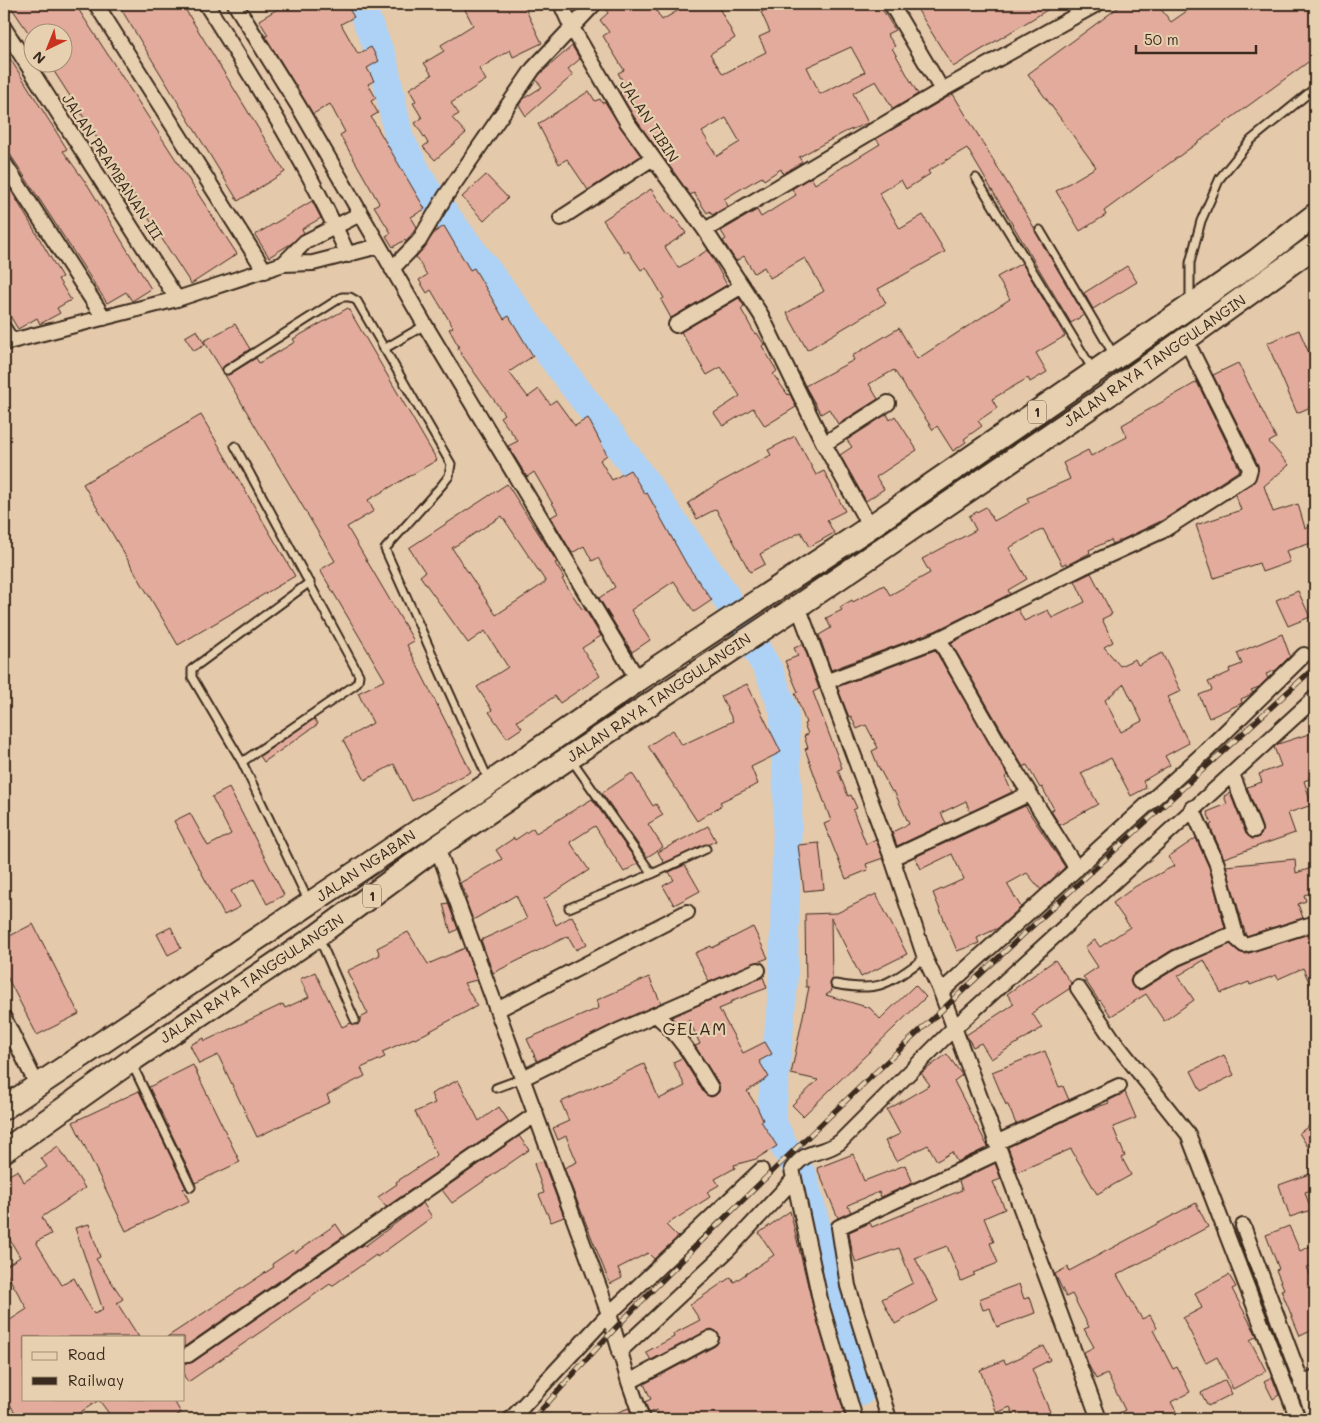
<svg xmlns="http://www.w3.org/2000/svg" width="1319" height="1423" font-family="Mali,sans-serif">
	<rect width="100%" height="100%" fill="#e5c9ab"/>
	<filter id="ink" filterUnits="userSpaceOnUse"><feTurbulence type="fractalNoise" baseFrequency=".02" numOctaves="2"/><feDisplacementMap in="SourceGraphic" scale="10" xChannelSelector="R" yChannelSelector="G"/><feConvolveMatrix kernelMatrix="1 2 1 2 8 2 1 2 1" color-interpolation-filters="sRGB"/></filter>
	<g filter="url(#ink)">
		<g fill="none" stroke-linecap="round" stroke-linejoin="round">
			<path stroke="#add2f6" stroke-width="29" d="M360 4 383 60 399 138 425 188 625 454 721 589 769 671 784 711 788 801 783 986 771 1119 781 1141 803 1177 860 1392"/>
		</g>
		<path fill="#e3ab9b" stroke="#3b2a1e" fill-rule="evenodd" d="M9 4H75L237 254 191 284 48 62H62V32H28Z
			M118 4H182L285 172 238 201Z
			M286 4H346L354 17 341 24 358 54 371 47 379 61 367 68 374 81 368 84 376 98 371 101 378 113 371 117 425 209 411 217 417 227 406 242 405 240 393 247 386 236 391 233 374 206 379 203 340 135 345 132 330 104 313 114 265 36 268 35 259 20Z
			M462 4H523L542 43 513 57 510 50 479 69 486 80 451 103 459 114 452 118 466 133 435 160 423 147 428 143 415 123 422 118 413 103 416 101 409 89 432 75 424 63 444 51 441 45 473 25Z
			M603 4H652L662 20 689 4H717L735 38 710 54 723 74 766 52 759 37 770 32 761 12 780 4H879L895 30 887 34 895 46 892 48 918 94 893 109 876 81 853 93 868 123 845 132 799 157 802 162 783 174 781 169 764 180 762 177 751 183 724 199 728 206 712 215 710 211 707 213 694 193 690 195 634 117 620 93 627 88 618 73 624 70 603 36 609 32 600 20 608 13ZM851 47 865 72 820 94 807 67ZM726 118 740 142 717 156 702 132Z
			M914 4H1057L953 67Z
			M1123 4H1157L1171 22 1197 4H1315V57L1104 211 1106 215 1080 231 1056 191 1096 167 1028 74Z
			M572 46 580 59 568 69 573 75 526 116 519 105 523 99 542 87 536 80 540 74Z
			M4 49 67 149 63 151 89 187 151 289 132 301 126 292 107 303 4 145Z
			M589 91 595 101 600 99 602 103 605 102 641 156 588 190 567 159 559 164 538 124Z
			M953 94 1028 217 1084 315 1071 323 967 148 928 171 930 174 906 189 901 180 879 193 900 229 923 215 945 252 878 289 886 303 807 350 787 313 824 291 805 258 770 278 764 267 754 273 744 256 736 261 723 241 726 239 721 231 757 210 761 217 796 195 792 189 811 177 815 184 880 144 876 139Z
			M486 175 508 198 484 221 462 197Z
			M9 187 62 277 58 279 71 300 57 308 60 313 40 324 37 318 18 329 4 306V190Z
			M651 189 668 214 669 213 673 219 675 218 686 233 665 247 678 268 708 250 727 285 671 318 661 300 664 298 646 267 641 270 628 251 625 253 603 220Z
			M312 201 321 218 302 229 304 233 292 243 269 257 255 235Z
			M444 226 470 270 474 268 504 319 509 316 533 356 509 372 528 397 539 389 550 404 556 400 575 426 588 418 607 455 600 460 612 480 630 470 645 494 647 493 687 565 712 600 694 612 674 581 631 610 650 640 632 652 599 598 615 587 598 558 592 561 584 546 572 553 551 517 558 513 534 472 527 477 508 446 518 441 500 417 504 414 457 348 459 347 449 329 453 327 431 290 427 293 419 280 427 275 416 257 435 232Z
			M1022 263 1065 336 1036 353 1047 372 1030 382 1028 378 992 399 997 408 978 421 982 426 964 439 966 442 953 451 937 426 933 430 894 370 869 384 878 399 838 424 829 409 821 414 805 386 854 360 852 356 899 328 917 359 1010 299 997 277Z
			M1127 266 1137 282 1093 309 1084 293Z
			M739 298 744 306 741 309 755 334 757 333 764 344 762 346 777 371 773 374 788 395 790 394 796 407 765 426 753 408 723 426 714 413 740 396 721 367 707 375 681 332Z
			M348 308 437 460 368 500 374 511 347 527 414 641 407 645 471 772 412 801 394 764 365 780 343 740 373 723 358 693 385 680 320 570 335 561 225 375 230 374 256 358 259 363 295 342 293 339Z
			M235 324 250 349 224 366 222 370 204 341Z
			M197 330 205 345 194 351 185 337Z
			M1299 330 1315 367V405L1297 413 1267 343Z
			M1238 363 1276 438 1269 442 1289 465 1264 486 1273 512 1298 504 1305 528 1310 526 1315 542 1286 551 1290 562 1262 572 1259 563 1214 578 1196 525 1241 510 1235 494 1253 483 1258 471V465L1213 375Z
			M1197 382 1240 470 1163 520 1113 544 1111 540 1089 550 1090 553 1067 565 1066 563 1062 565 1043 529 1009 548 1027 579 1008 590 1010 594 935 631 831 670 819 635 831 628 826 618 842 610 840 607 852 600 853 602 884 585 890 595 930 573 922 559 976 530 969 516 986 507 994 521 1029 502 1027 498 1070 479 1063 463 1088 450 1091 456 1127 437 1122 425Z
			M887 414 890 420 895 416 917 450 876 477 884 489 866 501 840 455 852 447 847 440Z
			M201 415 295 576 178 645 83 484Z
			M795 436 816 475 824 471 845 511 827 520 834 533 809 547 801 532 760 554 765 564 750 572 716 509 697 519 688 503 715 485 771 455 768 450Z
			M507 484 557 562 555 563 564 578 562 579 582 609 584 608 601 636 582 648 600 676 560 703 555 696 517 721 522 728 507 738 489 712 492 710 477 687 508 667 485 631 468 643 420 576 425 572 409 548ZM502 516 546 582 496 615 452 548Z
			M1091 573 1112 614 1102 619 1113 642 1104 647 1120 666 1135 659 1138 665 1162 653 1181 691 1168 697 1170 701 1168 702 1189 743 1165 756 1170 765 1143 781 1146 788 1131 796 1111 758 1081 773 1098 804 1060 825 1051 811 1054 809 1042 787 1040 788 1027 765 1023 767 951 643 1018 609 1024 621 1048 610 1052 618 1085 602 1075 581ZM1124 684 1142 721 1121 732 1105 700Z
			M1298 591 1310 617 1288 626 1276 600Z
			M1282 634 1290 656 1276 670 1266 674 1268 678 1259 687 1251 690 1253 693 1250 695 1241 699 1242 703 1209 718 1199 695 1212 690 1208 682 1230 672 1229 669 1242 664 1237 653Z
			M803 644 819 689 813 692 842 768 838 770 848 796 851 795 857 808 853 810 866 844 876 839 883 858 866 864 868 870 846 879 824 824 831 821 805 749 808 748 804 736 808 734 804 724 806 723 795 693 798 692 785 661 798 656 794 648Z
			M935 650 1008 775 1005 777 1012 792 970 812 966 801 941 813 946 823 897 846 892 832 909 824 894 791 892 792 878 766 872 751 878 748 866 725 857 729 851 716 849 717 837 687Z
			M747 684 781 752 751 767 758 784 720 802 722 805 697 821 648 746 673 730 682 745 733 721 721 696Z
			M314 719 318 724 264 762 260 756Z
			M1315 732V777L1304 781 1312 805 1288 813 1295 833 1224 858 1212 831 1210 825 1212 824 1207 812 1227 804 1224 796 1230 793 1246 834 1252 839 1258 838 1261 835 1262 827 1247 787 1262 782 1259 774 1281 766 1274 747 1278 744Z
			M632 773 653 806 656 804 663 815 648 824 663 847 647 857 602 793Z
			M229 788 284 895 267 904 254 879 231 891 240 907 224 915 174 821 190 813 208 846 231 834 212 797Z
			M592 799 638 863 624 872 595 826 570 842 589 870 544 899 556 925 572 916 587 944 576 950 568 936 493 973 481 940 527 919 516 895 473 920 465 899H467L460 883 502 859 496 850 514 838 515 840 533 828 536 833Z
			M1025 806 1065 867 1041 890 1027 873 1007 884 1021 907 998 928 977 938 979 943 957 951 933 893 964 879 952 854 921 869 915 857Z
			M708 826 716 841 664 863 658 852Z
			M1196 838 1209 867 1225 928 1172 950 1134 974 1130 981 1132 986 1139 990 1143 989 1180 966 1230 944 1239 952 1246 954 1315 932V996L1303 968 1278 979 1276 975 1250 985 1249 982 1221 993 1204 960 1178 976 1194 1000 1164 1021 1146 994 1111 1016 1100 1000 1099 1001 1083 977 1098 967 1085 947 1095 940 1100 947 1130 927 1113 903 1136 886 1174 866 1168 857Z
			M819 843 824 889 804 891 798 845Z
			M1295 859 1296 873 1315 867V892L1304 895 1306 901 1298 904 1303 918 1246 936 1226 866Z
			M685 865 700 891 674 905 663 886 674 880 669 872Z
			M876 894 907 954 861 977 831 918 832 980 830 984 832 991 826 995 870 1008 880 1019 915 985 926 997 803 1116 792 1105 818 1080 791 1074 809 987H806L805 914 837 913Z
			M448 903 458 929 451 933 443 904Z
			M33 924 79 1014 37 1035 4 971V939Z
			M171 927 181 948 168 955 157 934Z
			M753 927 768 958 709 982 695 953 711 946 712 948Z
			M408 932 428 964 465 948 477 980 464 983 477 1006 415 1039 414 1038 382 1052 385 1057 361 1068 365 1076 327 1095 330 1102 257 1137 218 1055 199 1064 190 1045 204 1038 205 1041 283 1004 285 1008 309 997 300 979 315 972 342 1027 351 1023 358 1025 360 1018 368 1014 347 971 380 955 377 948Z
			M1055 960 1071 983 1069 989 1032 1013 1042 1028 991 1059 981 1043 973 1047 966 1035 1014 1004 1007 994Z
			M649 977 661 1003 537 1061 527 1039 599 1008 597 1000Z
			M763 977 767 988 730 1002 731 1004 719 1009 743 1053 765 1042 772 1054 759 1061 769 1077 747 1091 757 1107 763 1120 761 1121 777 1146 756 1159 734 1165 735 1168 715 1179 719 1185 707 1192 710 1197 666 1225 678 1237 654 1259 648 1253 618 1268 622 1278 610 1284 564 1168 577 1162 566 1136 558 1140 553 1128 569 1121 561 1102 644 1064 659 1099 685 1086 673 1062 682 1058 704 1093 711 1097 716 1095 719 1092V1084L695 1046 700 1044 689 1020 678 1025 671 1017Z
			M1045 1051 1059 1087 1063 1086 1069 1100 1016 1124 1008 1105H1006L992 1072Z
			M947 1054 962 1075 954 1081 988 1147 957 1162 952 1152 937 1161 928 1145 896 1161 885 1141 900 1134 887 1110 930 1085 921 1073Z
			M1224 1055 1234 1075 1201 1091 1191 1071Z
			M193 1065 240 1162 195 1183 149 1087Z
			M458 1080 479 1121 499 1107 509 1122 386 1207 378 1197 397 1184 396 1182 437 1155 415 1112 435 1103 431 1094Z
			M139 1091 186 1188 183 1189 189 1201 126 1231 73 1122Z
			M1125 1092 1136 1118 1113 1127 1125 1156 1122 1158 1131 1175 1097 1194 1071 1149 1017 1172 1008 1147 1086 1111 1109 1103 1108 1101Z
			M1315 1122V1158L1299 1133Z
			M519 1136 529 1150 452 1203 442 1190Z
			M58 1146 85 1188 42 1217 51 1234 36 1242 62 1285 74 1278 94 1314 103 1310 75 1228 89 1224 100 1257 96 1259 123 1299 117 1303 139 1337H24V1399H173L181 1413 171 1419H113L99 1400 70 1419H19L4 1395V1324L27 1309 4 1269V1267L20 1257 4 1230V1178L18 1170 24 1182 47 1167 41 1158Z
			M853 1154 864 1181 905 1165 913 1183 881 1197 879 1192 850 1204 848 1206 851 1212 838 1218 817 1168Z
			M543 1161 564 1217 551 1222 539 1195 544 1193 534 1164Z
			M995 1163 1001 1179 993 1182 1005 1209 984 1218 994 1242 990 1243 998 1263 973 1273 975 1275 961 1281 947 1246 915 1258 938 1301 895 1324 882 1299 913 1283 899 1248 856 1263 852 1251 849 1232 870 1223 872 1227 962 1190 959 1181Z
			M1315 1172V1189L1305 1192 1311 1210 1290 1217 1279 1185Z
			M423 1203 432 1217 377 1257 376 1255 332 1286 330 1284 188 1382 184 1376V1363L193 1362 364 1244 365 1246Z
			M1196 1203 1208 1227 1117 1275 1142 1319 1150 1315 1157 1328 1153 1330 1173 1369 1177 1367 1190 1392 1171 1402 1180 1419H1108L1125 1410 1107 1374 1096 1379 1089 1366 1084 1352 1094 1347 1084 1329 1089 1327 1072 1294 1066 1297 1055 1274 1068 1267 1069 1271Z
			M790 1211 813 1306 846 1419H660L656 1410 649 1413 645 1402 651 1399 644 1384 715 1346 720 1338 716 1331 711 1329 651 1360 646 1352 674 1337 673 1334 700 1320 690 1305 731 1277 734 1282 774 1255 759 1233Z
			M336 1224 344 1236 184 1347V1337H167L274 1267 272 1264 293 1250 295 1253Z
			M1289 1226 1300 1251 1315 1244V1264L1307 1267 1315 1287V1329L1300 1336 1281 1290 1284 1289 1276 1270 1279 1269 1266 1235Z
			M1229 1275 1236 1287 1232 1289 1257 1336 1250 1340 1266 1371 1233 1389 1217 1357 1206 1363 1183 1318 1202 1308 1195 1293Z
			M1019 1284 1024 1299 1030 1297 1035 1313 997 1327 990 1308 983 1310 979 1299Z
			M1044 1346 1050 1360 1032 1369 1053 1419H1016L1010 1407 997 1413 980 1370 1004 1360 1006 1364Z
			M1272 1377 1279 1395 1273 1399 1264 1381Z
			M1225 1380 1232 1394 1208 1406 1201 1393Z
			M629 1408 633 1419H603L602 1418Z"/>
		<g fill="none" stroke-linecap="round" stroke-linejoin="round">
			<defs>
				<path id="service" d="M976 178 1093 370
					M1040 230 1114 355
					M1190 301V263L1201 221 1220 178 1251 140 1315 88
					M384 349 425 325
					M227 370 342 297H350L357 301 451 464 449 476 442 485 385 549 489 781
					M235 446 359 675 358 681 355 685 242 762 308 900
					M242 762 192 677V669L310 582
					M652 874 706 849
					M569 908 652 874 571 759
					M319 938 355 1020
					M835 984C881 993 889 983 925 958
					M132 1064 191 1187
					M496 1088 523 1078"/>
				<path id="minor" d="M96 4 265 271
					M206 4C257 85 309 167 348 255
					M235 4 299 107 425 325 638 680
					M561 4 571 26 627 122 705 230 761 315 824 444 870 527
					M891 4 942 90
					M4 28 177 299
					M4 163 104 318
					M561 218 653 158
					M705 230 942 90 1097 4
					M283 264 305 242 360 214
					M392 269 419 241 445 197 533 69 594 4
					M676 325 742 286
					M4 329 11 340
					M4 343 177 299 283 264 313 263 379 246
					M824 444 888 403
					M798 606 892 858 925 958 941 992 1099 1419
					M939 639 1003 751 1077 869
					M828 681 939 639 1083 567 1162 531 1248 476 1250 469 1186 340
					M1232 774 1254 830
					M1192 808 1217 864 1237 939 1244 945 1249 944 1309 925
					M437 847 609 1314 629 1382 642 1419
					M892 858 1029 794
					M1139 981 1176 958 1235 933
					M1078 988 1114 1041 1188 1134 1298 1419
					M941 992 1205 752 1304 655
					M497 1010 687 912
					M656 1015C680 1035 695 1061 711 1088
					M4 1018 37 1085
					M523 1078 618 1031 758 970
					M996 1143 1119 1086
					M1243 1226 1315 1418
					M619 1352 728 1250 793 1180
					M188 1355 536 1114
					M629 1382 711 1338
					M1301 1384 1315 1377
					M4 1418 5 1419
					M511 1419 609 1314 761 1170
					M855 1419 821 1304 792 1169C808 1147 821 1156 840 1142L953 1029 1315 698
					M889 1419 848 1286 839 1227 999 1152"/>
				<path id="trunk" d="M4 1108 490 783 638 680 870 527 1257 260 1315 215
					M4 1151 131 1061 318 935 437 847 570 757 798 606 1108 395 1315 246"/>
			</defs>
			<use href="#service" stroke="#3b2a1e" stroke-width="11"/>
			<use href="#minor" stroke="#3b2a1e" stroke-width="18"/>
			<use href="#trunk" stroke="#3b2a1e" stroke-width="26"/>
			<use href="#service" stroke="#e6d0af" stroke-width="7"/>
			<use href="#minor" stroke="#e6d0af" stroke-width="14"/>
			<use href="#trunk" stroke="#e6d0af" stroke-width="22"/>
			<defs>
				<path id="rail" d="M533 1419C563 1386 593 1351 625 1318 846 1092 1082 881 1315 667"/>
			</defs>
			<use href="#rail" stroke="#3b2a1e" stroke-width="5.5"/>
			<use href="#rail" stroke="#e6d0af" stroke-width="4" stroke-dasharray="11" stroke-linecap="butt"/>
		</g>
	</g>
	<g text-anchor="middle" stroke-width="4.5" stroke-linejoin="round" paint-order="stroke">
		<g fill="#e6d0af" stroke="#6e5c4a" stroke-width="1">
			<rect x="1028" y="400.5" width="18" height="23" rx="4"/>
			<rect x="363" y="884.5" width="18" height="23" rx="4"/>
		</g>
		<g font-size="14" font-weight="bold" fill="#3b2a1e">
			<text x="1037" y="417">1</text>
			<text x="372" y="901">1</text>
		</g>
		<g font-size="15" fill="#3b2a1e" stroke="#e6d0af">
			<text transform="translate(649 121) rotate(57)" y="5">JALAN TIBIN</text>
			<text transform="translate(112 167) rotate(57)" y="5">JALAN PRAMBANAN III</text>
			<text transform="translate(1155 361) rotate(-35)" y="5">JALAN RAYA TANGGULANGIN</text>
			<text transform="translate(659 698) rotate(-34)" y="5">JALAN RAYA TANGGULANGIN</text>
			<text transform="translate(366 866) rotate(-34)" y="5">JALAN NGABAN</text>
			<text transform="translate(252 979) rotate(-34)" y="5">JALAN RAYA TANGGULANGIN</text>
		</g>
		<g font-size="18" letter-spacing="1" fill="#3b2a1e" stroke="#e6d0af">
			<text x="695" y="1035">GELAM</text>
		</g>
	</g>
	<rect width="1319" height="1423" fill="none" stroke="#e6d0af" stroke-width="20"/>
	<rect x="10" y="10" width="1299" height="1403" fill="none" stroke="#3b2a1e" stroke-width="2" filter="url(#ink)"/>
	<rect x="22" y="1336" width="162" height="65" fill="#e6d0af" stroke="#a28e75"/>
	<rect x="32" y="1352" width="25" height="8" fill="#e6d0af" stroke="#a28e75"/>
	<text x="68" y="1360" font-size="15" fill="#3b2a1e">Road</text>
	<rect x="32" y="1377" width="25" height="8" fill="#3b2a1e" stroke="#a28e75"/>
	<text x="68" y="1386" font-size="15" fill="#3b2a1e">Railway</text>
	<g transform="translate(48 48) rotate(223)"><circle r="24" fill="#e6d0af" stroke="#a28e75"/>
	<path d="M0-4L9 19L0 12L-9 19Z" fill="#c8321e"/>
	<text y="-8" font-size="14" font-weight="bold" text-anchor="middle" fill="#3b2a1e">N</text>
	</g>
	<path d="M1136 45v8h120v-8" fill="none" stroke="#3b2a1e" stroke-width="2.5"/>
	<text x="1144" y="45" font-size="15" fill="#3b2a1e" stroke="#e6d0af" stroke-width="4" paint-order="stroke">50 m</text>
</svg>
